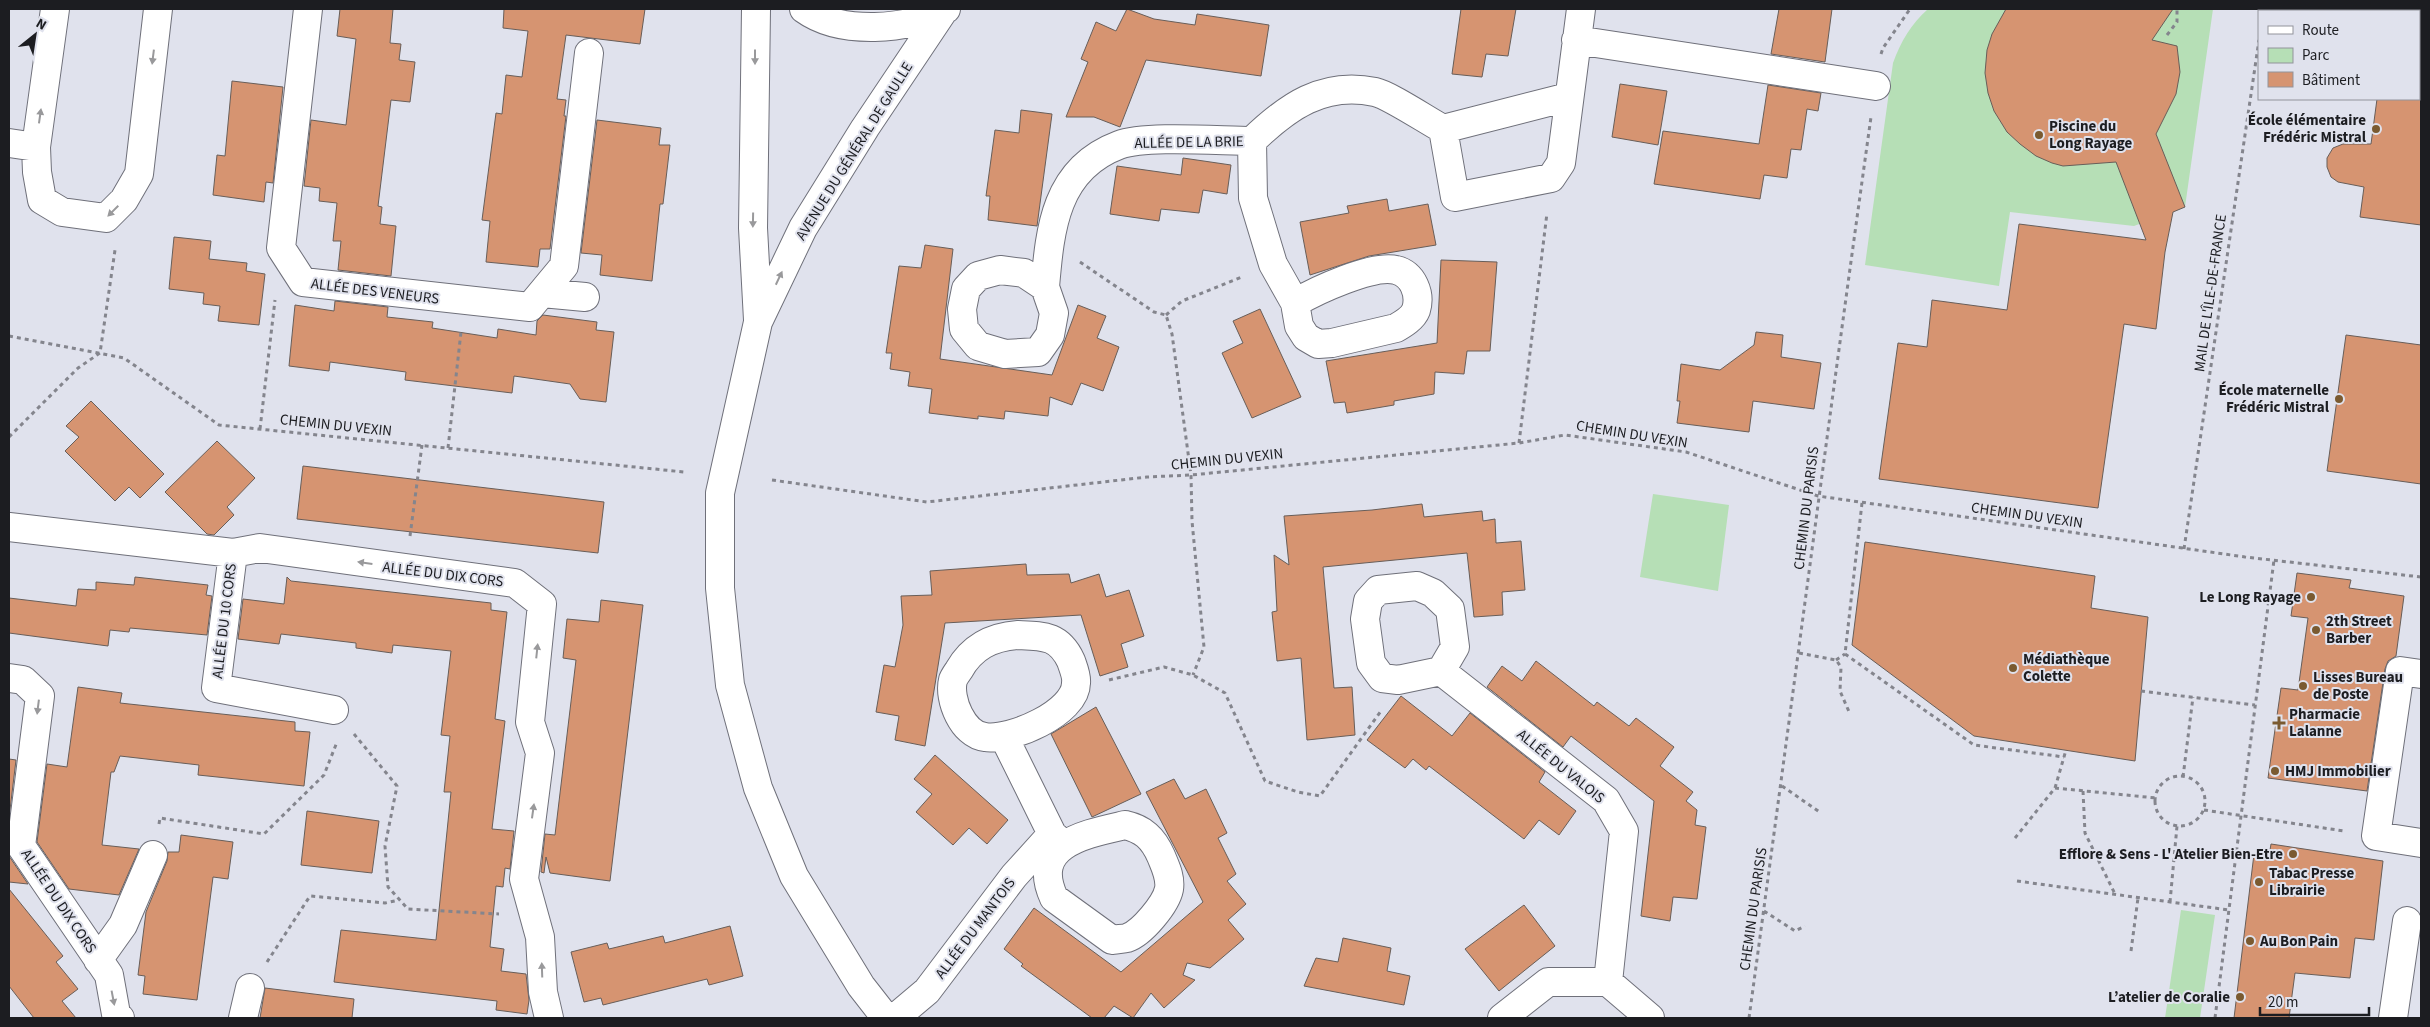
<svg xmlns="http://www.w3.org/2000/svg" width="2430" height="1027" font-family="'Source Sans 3',sans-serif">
	<rect width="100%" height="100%" fill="#e0e2ed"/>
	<path fill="#b6dfb6" d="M1928 9H2213L2185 207 2134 226 2010 212 1999 286 1865 265 1893 63C1901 41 1911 24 1928 9Z
		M1653 494 1729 505 1718 591 1640 577Z
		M2181 910 2215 915 2200 1018H2165Z"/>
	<path fill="#d69471" stroke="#685e59" d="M340 9H393L390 43 401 44 399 60 415 62 410 102 391 100 378 206 382 207 380 224 396 226 391 276 338 270 341 241H333L337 203 319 201 320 188 304 186 311 120 346 125 356 39 337 36Z
		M504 9H645L640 44 566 35 557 99 566 100 564 116H566L550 249H540L538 267 486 262 490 221 482 220 496 113 502 114 506 75 522 77 528 31 503 28Z
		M1127 9 1154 19 1195 25 1197 14 1269 25 1261 76 1146 60 1120 127 1094 117H1066L1088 62 1081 59 1096 22 1116 31Z
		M1461 9H1516L1508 56 1486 54 1482 77 1452 74Z
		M1779 9H1832L1825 62 1771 54Z
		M2006 9H2173L2152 40 2177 46 2180 72 2176 94 2156 134 2185 207 2173 212 2165 252 2156 329 2124 324 2098 508 1879 479 1898 343 1927 347 1932 300 2007 310 2019 224 2146 240 2116 162 2063 166 2052 163 2036 156 2020 144 2007 132 1994 111 1988 93 1985 73 1987 50 1992 34Z
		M232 81 283 87 273 183 266 182 264 202 213 195 217 155 225 156Z
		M1620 84 1667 91 1658 145 1612 137Z
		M1768 85 1821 93 1818 111 1807 109 1801 150 1791 149 1787 178 1764 175 1760 199 1654 184 1663 131 1759 144Z
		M2377 99H2421V225L2360 217 2364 187 2338 182 2331 177 2327 167V158L2333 148 2343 144H2371Z
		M1021 110 1052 114 1037 226 988 220 990 196H986L995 130 1019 133Z
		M597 120 661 128 659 145H670L663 204H660L652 281 600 275 602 255 581 253Z
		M1183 158 1231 165 1227 194 1203 190 1199 213 1161 209 1159 221 1110 214 1117 166 1181 175Z
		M1387 199 1389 211 1428 204 1436 245 1369 256 1310 275 1300 222 1349 213 1347 206Z
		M174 237 211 241 209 259 247 263 246 271 265 274 259 325 218 321 220 306 203 304 204 293 169 289Z
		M925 245 953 249 940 359 1052 375 1078 305 1106 316 1097 338 1119 347 1103 391 1081 383 1072 405 1050 397 1048 416 1005 411 1004 419 978 416V419L929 413 932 389 908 386 910 372 890 369 892 353H886L899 266 921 268Z
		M1441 260 1497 262 1490 351H1467L1464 374 1435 372 1434 394 1394 401V405L1347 413 1345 402 1334 403 1326 361 1437 343Z
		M335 301 388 307 387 317 433 322 432 328 497 338 498 329 536 335 537 321 543 315 597 322 596 330 614 332 606 402 580 399 570 384 514 376 512 393 405 380 406 372 330 362 329 371 289 366 295 305 334 311Z
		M1260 309 1301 397 1252 418 1222 353 1243 343 1233 321Z
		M1756 332 1783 335 1781 357 1821 363 1814 409 1753 401 1749 432 1677 423 1680 401H1677L1681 364 1720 370 1754 345Z
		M2346 335 2421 345V484L2327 471Z
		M91 401 164 474 140 498 129 487 115 501 65 451 79 437 66 426Z
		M217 441 255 478 227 507 234 515 214 535 207 534 165 492Z
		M303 466 604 502 598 553 297 519Z
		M1422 504 1424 517 1482 511 1483 521 1495 519 1496 543 1521 541 1525 590 1502 592 1503 615 1474 617 1467 553 1323 567 1334 688 1352 687 1355 735 1307 740 1301 658 1277 661 1272 612 1277 611 1274 555 1289 565 1284 516 1372 510Z
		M1865 542 2095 576 2091 608 2148 617 2135 761 1974 736 1852 645Z
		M1026 564 1027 575 1069 574 1071 583 1099 574 1106 597 1129 590 1144 636 1121 644 1128 667 1100 676 1081 615 945 623 925 746 895 740 899 716 876 712 884 665 895 667 903 625 901 596 932 595 930 571Z
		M2297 573 2351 580 2349 588 2404 596 2396 656 2388 661 2385 669 2367 791 2268 778 2281 688 2298 690 2308 618 2291 616Z
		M135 577 208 585 206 595 212 596 207 635 130 628 129 632 110 630 108 646 9 633V598L76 606 78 589 96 590V582L134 585Z
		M287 577 291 581 491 603V610L507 612 495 719 505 721 492 829 514 831 510 869 505 868 503 887 496 886 490 947 504 949 501 971 526 974 529 1000 527 1014 496 1010 497 1001 334 982 341 930 436 940 451 792H444L450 736 441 735 451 651 393 645 392 653 356 648V643L281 634 279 644 238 639 243 599 284 604Z
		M601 600 643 605 610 881 550 873 546 857 544 873 541 872 545 834 555 835 576 660 563 658 567 619 599 622Z
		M1536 661 1594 706 1597 702 1629 726 1636 718 1674 747 1660 766 1693 792 1686 801 1697 810 1695 825 1706 827 1697 899 1673 897 1670 921 1641 916 1654 801 1571 736 1563 747 1487 687 1502 666 1522 681Z
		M78 687 122 693 120 703 295 722V731L310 732 304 786 198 775 199 765 120 756 114 772H111L102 845 139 849 119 895 69 889 37 842 47 764 67 767Z
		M1401 696 1452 736 1470 713 1545 772 1539 782 1576 811 1559 835 1539 820 1524 839 1429 766 1426 770 1413 759 1405 768 1367 740Z
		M1096 707 1141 794 1092 817 1051 734Z
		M935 755 1008 820 987 844 969 828 953 845 916 812 932 794 914 779Z
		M9 759 16 760 9 818Z
		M1174 779 1185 799 1206 789 1227 833 1218 838 1236 874 1227 881 1246 904 1228 920 1244 939 1210 968 1187 963 1183 975 1195 980 1164 1008 1151 993 1133 1018 1114 1006 1104 1018H1092L1021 966 1023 964 1004 949 1034 908 1121 972 1203 902 1146 792Z
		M307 811 379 821 372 873 301 865Z
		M181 835 233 842 228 879 213 877 197 1000 143 994 145 976 138 975 146 912 167 861 168 852H179Z
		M2271 844 2383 861 2374 940 2355 938 2350 978 2295 973 2289 1018H2234L2254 854 2269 856Z
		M9 856 28 884 9 882Z
		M9 889 63 956 56 962 78 989 62 1001 76 1018H34L9 986Z
		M1524 905 1555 946 1499 991 1465 949Z
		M730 926 743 976 709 985 707 979 603 1005 601 998 584 1002 571 952 607 943 609 949 663 936 665 943Z
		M1343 938 1391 948 1387 971 1410 976 1404 1005 1304 986 1316 958 1338 962Z
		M265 988 354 999 352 1018H260Z"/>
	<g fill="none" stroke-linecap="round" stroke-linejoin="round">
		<defs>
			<path id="minor" d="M55 9 36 147 37 172 42 200 62 212 106 218 124 200 139 174 158 9
				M308 9 281 248 303 282 530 307 564 266 589 53
				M756 9 753 228 758 320
				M804 9C840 35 909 31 946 9
				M1576 40 1876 86
				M1568 97 1443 129 1455 197 1551 178 1561 163 1581 9
				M1252 141 1253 198 1273 264 1295 303 1299 326 1306 337 1318 344 1332 343 1396 328C1403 324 1413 318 1416 310 1421 294 1413 274 1396 270 1373 264 1315 291 1295 303
				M9 143 36 147
				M1000 270 1024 273 1045 287 1054 313 1050 335 1038 352 1005 354 978 346 964 329 962 309 966 289 978 276Z
				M1045 287C1050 229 1055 169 1119 145 1145 135 1221 141 1252 141 1287 107 1323 81 1375 92 1389 95 1428 121 1443 129
				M542 293 585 297
				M9 527 233 553 260 548 515 583 542 604 530 722 540 753 524 879 540 937 543 992 549 1018
				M233 553 216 688 334 710
				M1417 586 1433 593 1450 609 1455 647 1441 671 1398 680 1382 678 1371 663 1365 619 1368 601 1378 590Z
				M1018 635C1043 636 1059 635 1071 661 1073 667 1077 676 1076 683 1076 713 1010 741 985 737 963 735 948 699 953 680 954 677 957 673 959 670 972 647 991 637 1018 635Z
				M1441 671 1606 800 1624 831 1608 982 1650 1018
				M2421 674 2400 671 2376 836 2421 843
				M9 678 23 680 40 696 21 846 109 975 116 1014 120 1018
				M1004 737 1052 834 1063 844
				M1125 825C1143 829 1153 838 1161 856 1165 866 1171 877 1169 889 1166 904 1142 933 1127 938 1123 939 1117 939 1112 940L1054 898C1029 844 1086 834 1125 825Z
				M98 960 123 925 153 855
				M243 1018 250 988
				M886 1018 861 986 794 876 758 788 730 685 720 588V493L758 322 803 228 865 128 944 10
				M895 1018 927 991 1014 876 1052 834
				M1502 1018 1548 982H1608
				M2393 1018 2407 921"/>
		</defs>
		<use href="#minor" stroke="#6f707a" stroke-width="30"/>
		<path stroke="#84858d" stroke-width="3" stroke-dasharray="4 4" stroke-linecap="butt" d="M2263 11V9
			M2167 35 2177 22V9
			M1881 54 1883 48 1910 9
			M1080 262 1154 312 1166 315 1172 334 1191 475 1192 521 1204 647 1193 675
			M1166 315 1182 301 1242 277
			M9 336 124 358 219 425 684 472
			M260 429 275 300
			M9 437 78 368 100 353 115 250
			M1519 443 1547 213
			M448 448 461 332
			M772 480 927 502 1147 477 1191 475 1519 443 1565 435 1686 452 1818 496 2245 557 2421 577
			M1862 503 1845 654 1974 745 2064 757
			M410 536 422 445
			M2184 549 2259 40
			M1799 653 1836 660 1841 667 1840 691 1850 714
			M1836 660 1845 654
			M1109 680 1164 667 1193 675 1225 693 1265 781 1298 792 1320 796 1381 711
			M2141 691 2255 705
			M354 734 397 786 385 846 388 887 408 909 499 914
			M2155 801a25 25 0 1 1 50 0a25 25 0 1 1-50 0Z
			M2183 777 2193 697
			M1782 786 1821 813
			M2055 788 2066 750
			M2083 791 2085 833 2115 894
			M2204 810 2344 831
			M159 824 160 818 264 834 324 775 337 742
			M2015 838 2055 788 2156 798
			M2017 881 2229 910
			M2170 902 2177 826
			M1764 911 1795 931 1805 926
			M2131 951 2138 898
			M267 962 310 896 385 903 399 900
			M1749 1018C1790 718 1829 417 1871 117
			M2215 1018 2274 560"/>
		<use href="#minor" stroke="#fff" stroke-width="28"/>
	</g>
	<defs><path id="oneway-solid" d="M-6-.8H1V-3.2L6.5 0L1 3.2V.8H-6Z" transform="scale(1.25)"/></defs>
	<g fill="#99999b">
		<use href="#oneway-solid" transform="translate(153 57) rotate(97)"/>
		<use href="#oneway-solid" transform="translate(755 57) rotate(90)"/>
		<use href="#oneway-solid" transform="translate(40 116) rotate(-82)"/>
		<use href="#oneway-solid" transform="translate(113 211) rotate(135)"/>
		<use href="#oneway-solid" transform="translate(753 220) rotate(91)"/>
		<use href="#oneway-solid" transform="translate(779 278) rotate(-65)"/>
		<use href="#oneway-solid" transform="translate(365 563) rotate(-172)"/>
		<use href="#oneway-solid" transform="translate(537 651) rotate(-84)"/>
		<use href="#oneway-solid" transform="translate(38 707) rotate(97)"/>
		<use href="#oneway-solid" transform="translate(533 811) rotate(-82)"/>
		<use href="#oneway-solid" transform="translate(542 970) rotate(-92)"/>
		<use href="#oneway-solid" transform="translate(113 998) rotate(79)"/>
	</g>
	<g fill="#7a5a30" stroke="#e0e2ed" stroke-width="2">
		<circle cx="2376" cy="129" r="5"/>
		<circle cx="2039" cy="135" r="5"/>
		<circle cx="2339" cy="399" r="5"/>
		<circle cx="2311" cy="597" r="5"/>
		<circle cx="2316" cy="630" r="5"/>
		<circle cx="2013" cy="668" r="5"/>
		<circle cx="2303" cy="686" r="5"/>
		<path d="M2276.5 715.5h5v5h5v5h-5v5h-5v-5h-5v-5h5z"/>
		<circle cx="2275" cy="771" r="5"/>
		<circle cx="2293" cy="854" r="5"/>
		<circle cx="2259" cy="882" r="5"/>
		<circle cx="2250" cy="941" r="5"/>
		<circle cx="2240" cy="997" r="5"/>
	</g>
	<g text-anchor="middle" stroke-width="4" stroke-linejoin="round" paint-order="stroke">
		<g font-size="15" font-weight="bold" fill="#1c1d21" stroke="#e0e2ed" text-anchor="start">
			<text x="2366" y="125" text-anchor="end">École élémentaire<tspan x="2366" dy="17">Frédéric Mistral</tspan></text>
			<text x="2049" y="131">Piscine du<tspan x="2049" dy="17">Long Rayage</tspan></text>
			<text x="2329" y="395" text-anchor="end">École maternelle<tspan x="2329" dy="17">Frédéric Mistral</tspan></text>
			<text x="2301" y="602" text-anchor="end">Le Long Rayage</text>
			<text x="2326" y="626">2th Street<tspan x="2326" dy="17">Barber</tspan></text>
			<text x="2023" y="664">Médiathèque<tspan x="2023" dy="17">Colette</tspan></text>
			<text x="2313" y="682">Lisses Bureau<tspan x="2313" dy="17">de Poste</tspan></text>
			<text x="2289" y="719">Pharmacie<tspan x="2289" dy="17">Lalanne</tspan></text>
			<text x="2285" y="776">HMJ Immobilier</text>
			<text x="2283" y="859" text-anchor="end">Efflore &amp; Sens - L' Atelier Bien-Etre</text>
			<text x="2269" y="878">Tabac Presse<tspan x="2269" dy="17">Librairie</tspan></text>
			<text x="2260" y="946">Au Bon Pain</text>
			<text x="2230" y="1002" text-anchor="end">L’atelier de Coralie</text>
		</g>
		<g font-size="15" fill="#1c1d21" stroke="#e0e2ed">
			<text transform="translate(1189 142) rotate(-1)" y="5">ALLÉE DE LA BRIE</text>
			<text transform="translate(854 151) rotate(-58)" y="5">AVENUE DU GÉNÉRAL DE GAULLE</text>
			<text transform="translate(375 291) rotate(7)" y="5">ALLÉE DES VENEURS</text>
			<text transform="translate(2210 293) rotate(-82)" y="5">MAIL DE L'ÎLE-DE-FRANCE</text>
			<text transform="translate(336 425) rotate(6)" y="5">CHEMIN DU VEXIN</text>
			<text transform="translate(1632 434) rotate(9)" y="5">CHEMIN DU VEXIN</text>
			<text transform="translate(1227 459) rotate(-6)" y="5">CHEMIN DU VEXIN</text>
			<text transform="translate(1806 508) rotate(-83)" y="5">CHEMIN DU PARISIS</text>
			<text transform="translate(2027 515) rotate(8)" y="5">CHEMIN DU VEXIN</text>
			<text transform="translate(443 574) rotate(7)" y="5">ALLÉE DU DIX CORS</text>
			<text transform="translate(224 621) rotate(-83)" y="5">ALLÉE DU 10 CORS</text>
			<text transform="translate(1561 766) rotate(39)" y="5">ALLÉE DU VALOIS</text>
			<text transform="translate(59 901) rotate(56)" y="5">ALLÉE DU DIX CORS</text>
			<text transform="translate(1753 909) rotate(-82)" y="5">CHEMIN DU PARISIS</text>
			<text transform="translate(975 928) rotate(-53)" y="5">ALLÉE DU MANTOIS</text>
		</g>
	</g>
	<rect width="2430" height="1027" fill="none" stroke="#1c1d21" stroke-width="20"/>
	<rect x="2258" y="10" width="162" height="90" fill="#e0e2ed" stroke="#92939b"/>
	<rect x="2268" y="26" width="25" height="8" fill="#ffffff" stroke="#92939b"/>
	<text x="2302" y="35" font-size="15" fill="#1c1d21">Route</text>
	<rect x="2268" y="48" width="25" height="15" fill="#b6dfb6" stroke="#92939b"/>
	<text x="2302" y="60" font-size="15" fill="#1c1d21">Parc</text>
	<rect x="2268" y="72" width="25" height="15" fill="#d69471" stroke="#92939b"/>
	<text x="2302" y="85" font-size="15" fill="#1c1d21">Bâtiment</text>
	<g transform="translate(35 35) rotate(30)" stroke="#e0e2ed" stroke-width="4" paint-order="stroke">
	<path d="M0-4L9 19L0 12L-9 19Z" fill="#1c1d21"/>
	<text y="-8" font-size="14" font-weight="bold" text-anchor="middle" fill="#1c1d21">N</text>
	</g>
	<path d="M2260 1007v8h109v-8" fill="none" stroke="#1c1d21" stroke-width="2.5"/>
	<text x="2268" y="1007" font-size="15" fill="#1c1d21" stroke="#e0e2ed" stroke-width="4" paint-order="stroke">20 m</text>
</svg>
